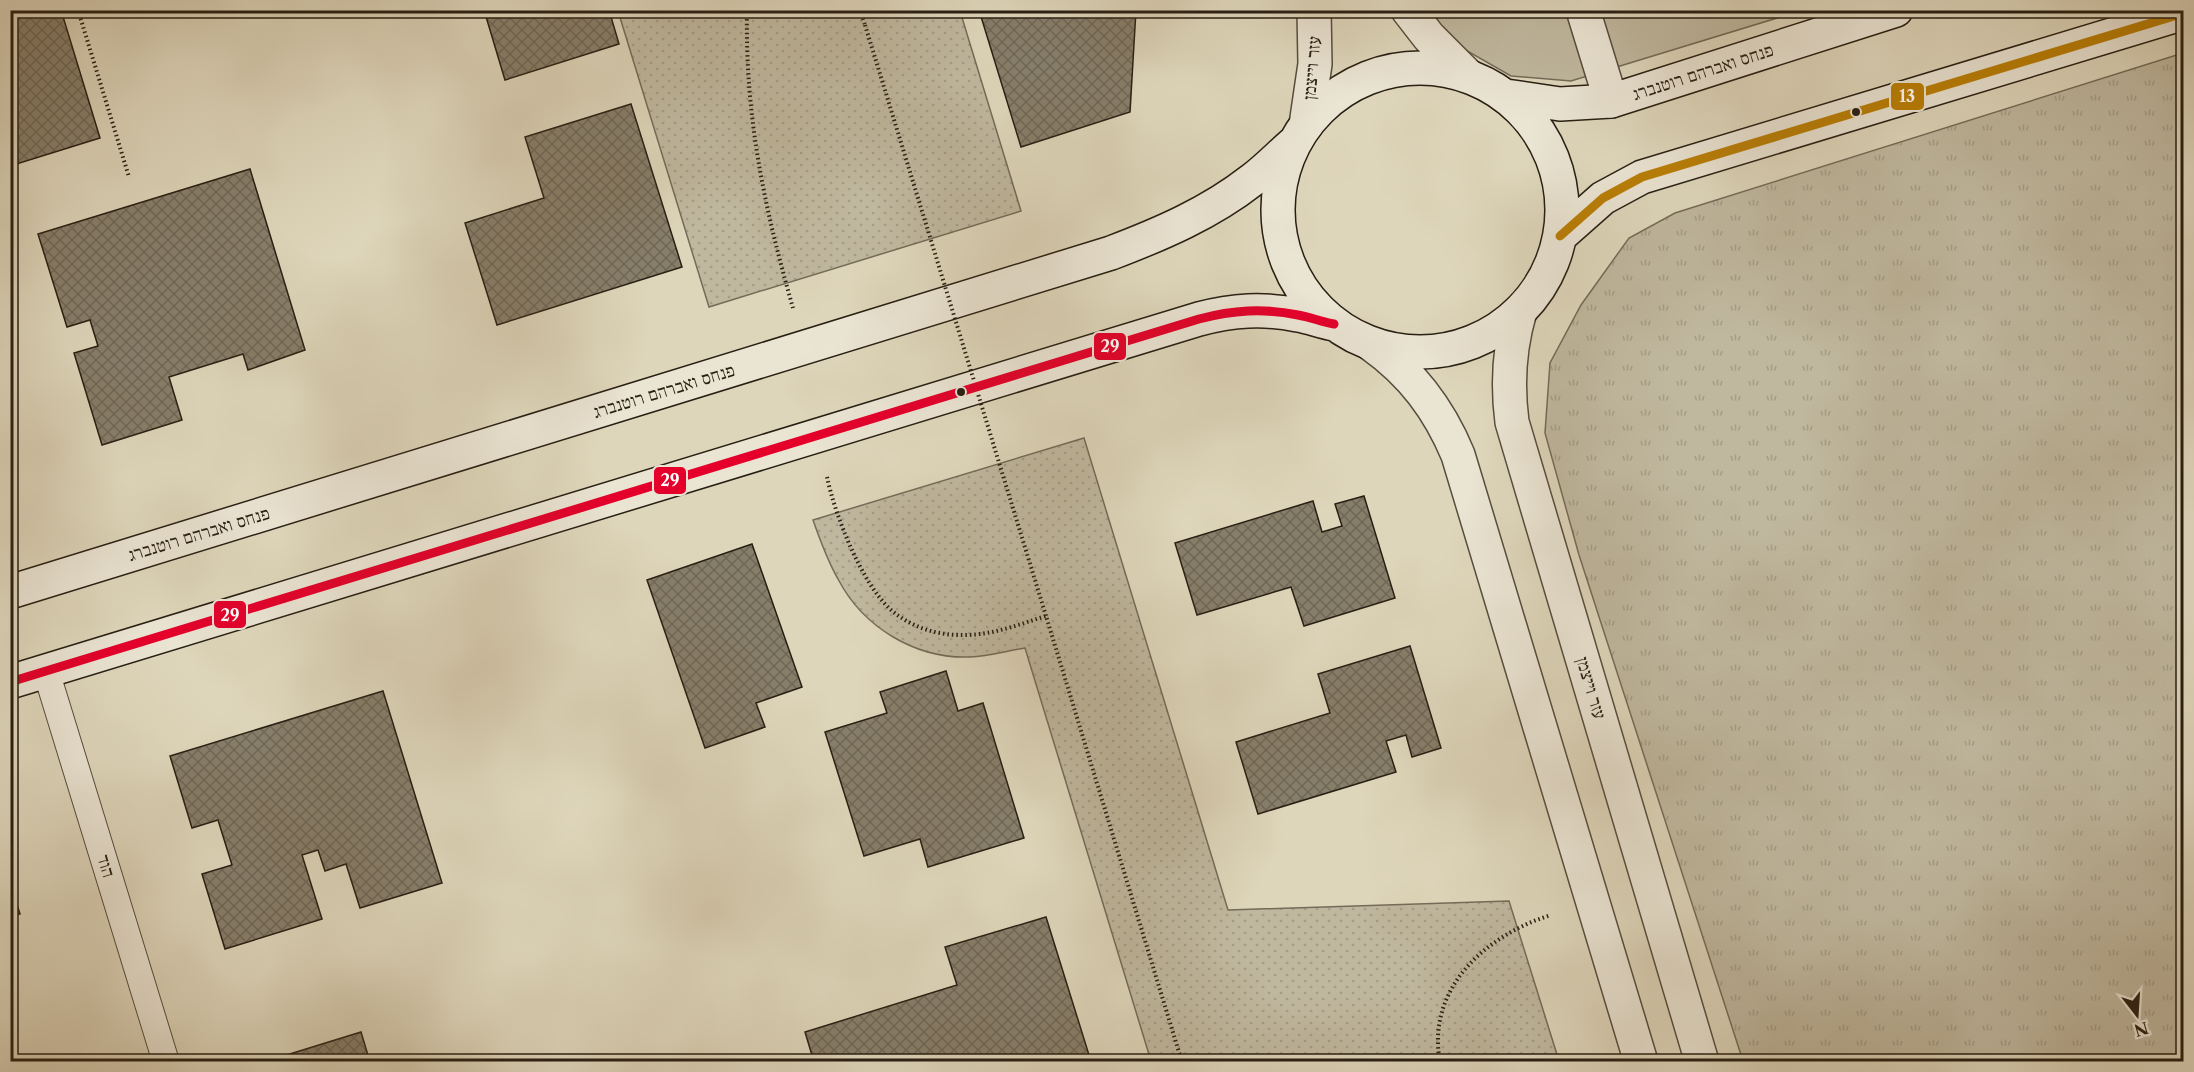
<svg xmlns="http://www.w3.org/2000/svg" width="2194" height="1072" font-family="'Libre Caslon Text','Frank Ruhl Libre',serif">
	<defs>
		<pattern id="grass-tufts" width="24" height="20" patternUnits="userSpaceOnUse" patternTransform="scale(1.5)"><rect width="24" height="20" fill="#bfb79e"/><path d="M3 7l-1-3M5 7V3M7 7l1-3M15 17l-1-3M17 17v-4M19 17l1-3" fill="none" stroke="#a49d87"/></pattern>
		<pattern id="park-dots" width="8" height="8" patternUnits="userSpaceOnUse" patternTransform="scale(1.5)"><rect width="8" height="8" fill="#bfb79e"/><path d="M2 2h.1M6 6h.1" fill="none" stroke="#a49d87" stroke-width="1.8" stroke-linecap="round"/></pattern>
		<pattern id="building-cross-hatch" width="8" height="8" patternUnits="userSpaceOnUse" patternTransform="scale(1.5)"><rect width="8" height="8" fill="#877e6a"/><path d="M0 0l8 8M0 8l8-8" fill="none" stroke="#6e6756"/></pattern>
	</defs>
	<rect width="100%" height="100%" fill="#ded6bb"/>
	<filter id="stains"><feTurbulence type="fractalNoise" baseFrequency=".00333" numOctaves="4"/><feColorMatrix values="0 0 0 0 .2 0 0 0 0 .09 0 0 0 0 .02 0 0 0 .5 -.17"/></filter>
	<radialGradient id="worn" r=".72"><stop offset=".6" stop-color="#630" stop-opacity="0"/><stop offset="1" stop-color="#630" stop-opacity=".3"/></radialGradient>
	<path fill="url(#grass-tufts)" stroke="#746b58" stroke-width="1.5" d="M2183 53V1061H1743L1579 555 1545 433 1550 363 1581 305 1629 238 1675 213Z"/>
	<path fill="url(#park-dots)" stroke="#746b58" stroke-width="1.5" d="M618 11H960L1021 211 709 307Z
		M1084 438 1228 910 1509 901 1559 1061H1151L1025 648C1006 651 989 656 970 657 915 659 863 627 838 579 827 560 820 540 813 520Z"/>
	<path fill="#bfb79e" stroke="#746b58" stroke-width="1.5" d="M1433 11H1800L1571 81 1511 76 1448 40Z"/>
	<path fill="url(#building-cross-hatch)" stroke="#281f13" stroke-width="1.5" d="M10 10H61L100 138 10 166Z
		M484 10H609L619 44 505 80Z
		M979 10H1136L1130 112 1021 147Z
		M631 104 682 267 497 325 465 223 544 198 525 137Z
		M250 169 305 350 248 370 243 354 169 377 182 420 102 445 74 353 98 346 90 320 67 327 38 234Z
		M1364 496 1395 598 1304 626 1291 587 1197 615 1175 543 1313 501 1322 532 1342 526 1335 504Z
		M752 544 802 687 756 703 765 727 705 748 647 580Z
		M1410 646 1441 748 1412 757 1406 735 1386 741 1396 772 1258 814 1236 742 1330 713 1318 674Z
		M946 671 958 711 983 703 1024 838 928 867 920 839 864 856 825 732 887 713 880 692Z
		M383 691 442 883 360 908 346 864 325 871 318 850 302 855 322 919 225 949 202 874 232 865 218 820 192 828 170 756Z
		M10 883 20 914 10 916Z
		M1046 917 1089 1055 1066 1062H814L805 1032 957 985 945 947Z
		M361 1032 370 1062H264Z"/>
	<g fill="none" stroke-linecap="round" stroke-linejoin="round">
		<defs>
			<path id="service" d="M46 671 166 1062"/>
			<path id="pedestrian" d="M1583 10 1611 101"/>
			<path id="minor" d="M1408 10 1429 37 1467 75
				M1306 125 1315 64 1314 10
				M1520 311C1509 348 1507 384 1512 422L1702 1062
				M1371 344C1412 373 1439 409 1458 455L1641 1062"/>
			<path id="secondary" d="M1278 210a142 142 0 1 1 284 0a142 142 0 1 1-284 0Z
				M1506 96 1560 104 1611 101 1896 10
				M1560 236 1603 198 1642 177 2184 13
				M10 592 1111 253C1161 234 1210 213 1252 180 1267 169 1280 155 1294 143
				M10 682 1199 319C1233 310 1263 308 1298 315 1310 317 1322 322 1334 324"/>
		</defs>
		<use href="#service" stroke="#564d3d" stroke-width="28"/>
		<use href="#pedestrian" stroke="#564d3d" stroke-width="36"/>
		<use href="#minor" stroke="#564d3d" stroke-width="36"/>
		<use href="#secondary" stroke="#281f13" stroke-width="36"/>
		<path stroke="#281f13" stroke-width="4" stroke-dasharray="1.5 3" stroke-linecap="butt" d="M78 10 129 177
			M747 10C745 116 764 207 793 308
			M860 10 865 25
			M827 477C835 515 861 582 890 609 910 627 938 636 965 635 993 635 1020 624 1046 616L1182 1062
			M1440 1062C1426 988 1486 935 1551 915"/>
		<use href="#service" stroke="#eae4d3" stroke-width="26"/>
		<use href="#pedestrian" stroke="#eae4d3" stroke-width="33"/>
		<use href="#minor" stroke="#eae4d3" stroke-width="33"/>
		<use href="#secondary" stroke="#eae4d3" stroke-width="33"/>
		<path stroke="#281f13" stroke-width="4" stroke-dasharray="1.5 3" stroke-linecap="butt" d="M865 25 1046 616"/>
		<defs>
			<path id="bus-1" d="M1560 236 1603 198 1642 177 2184 13"/>
			<path id="bus-2" d="M10 682 1199 319C1233 310 1263 308 1298 315 1310 317 1322 322 1334 324"/>
		</defs>
		<use href="#bus-1" stroke="#eae4d3" stroke-width="14"/>
		<use href="#bus-2" stroke="#eae4d3" stroke-width="14"/>
		<use href="#bus-1" stroke="#b97e06" stroke-width="9"/>
		<use href="#bus-2" stroke="#e4002b" stroke-width="9"/>
	</g>
	<g fill="#281f13" stroke="#eae4d3" stroke-width="2">
		<circle cx="1856" cy="112" r="5"/>
		<circle cx="961" cy="392" r="5"/>
	</g>
	<g text-anchor="middle" stroke-width="5" stroke-linejoin="round" paint-order="stroke">
		<g font-size="18" fill="#281f13" stroke="#eae4d3">
			<text transform="translate(1312 68) rotate(-85)" y="6">עזר וייצמן</text>
			<text transform="translate(1703 72) rotate(-18)" y="6">פנחס ואברהם רוטנברג</text>
			<text transform="translate(664 391) rotate(-17)" y="6">פנחס ואברהם רוטנברג</text>
			<text transform="translate(199 534) rotate(-17)" y="6">פנחס ואברהם רוטנברג</text>
			<text transform="translate(1591 688) rotate(73)" y="6">עזר וייצמן</text>
			<text transform="translate(106 866) rotate(73)" y="6">הוד</text>
		</g>
	</g>
	<g stroke="#eae4d3" stroke-width="2">
		<rect x="1890" y="82" width="35" height="29" rx="6" fill="#b97e06"/>
		<rect x="1093" y="332" width="34" height="29" rx="6" fill="#e4002b"/>
		<rect x="653" y="466" width="34" height="29" rx="6" fill="#e4002b"/>
		<rect x="213" y="600" width="34" height="29" rx="6" fill="#e4002b"/>
	</g>
	<g font-size="16" text-anchor="middle" font-weight="bold" fill="#fff">
		<text x="1907" y="102">13</text>
		<text x="1110" y="352">29</text>
		<text x="670" y="486">29</text>
		<text x="230" y="621">29</text>
	</g>
	<rect width="2194" height="1072" fill="none" stroke="#ded6bb" stroke-width="36"/>
	<rect x="12" y="12" width="2170" height="1048" fill="none" stroke="#281f13" stroke-width="3"/>
	<rect x="18" y="18" width="2158" height="1036" fill="none" stroke="#281f13" stroke-width="1.5"/>
	<g transform="translate(2137 1015) rotate(163)" stroke="#eae4d3" stroke-width="4.5" paint-order="stroke">
	<path d="M0-4.5L10 22L0 15L-10 22Z" fill="#281f13"/>
	<text y="-9" font-size="16" font-weight="bold" text-anchor="middle" fill="#281f13">N</text>
	</g>
	<rect width="100%" height="100%" filter="url(#stains)"/>
	<rect width="100%" height="100%" fill="url(#worn)"/>
</svg>
